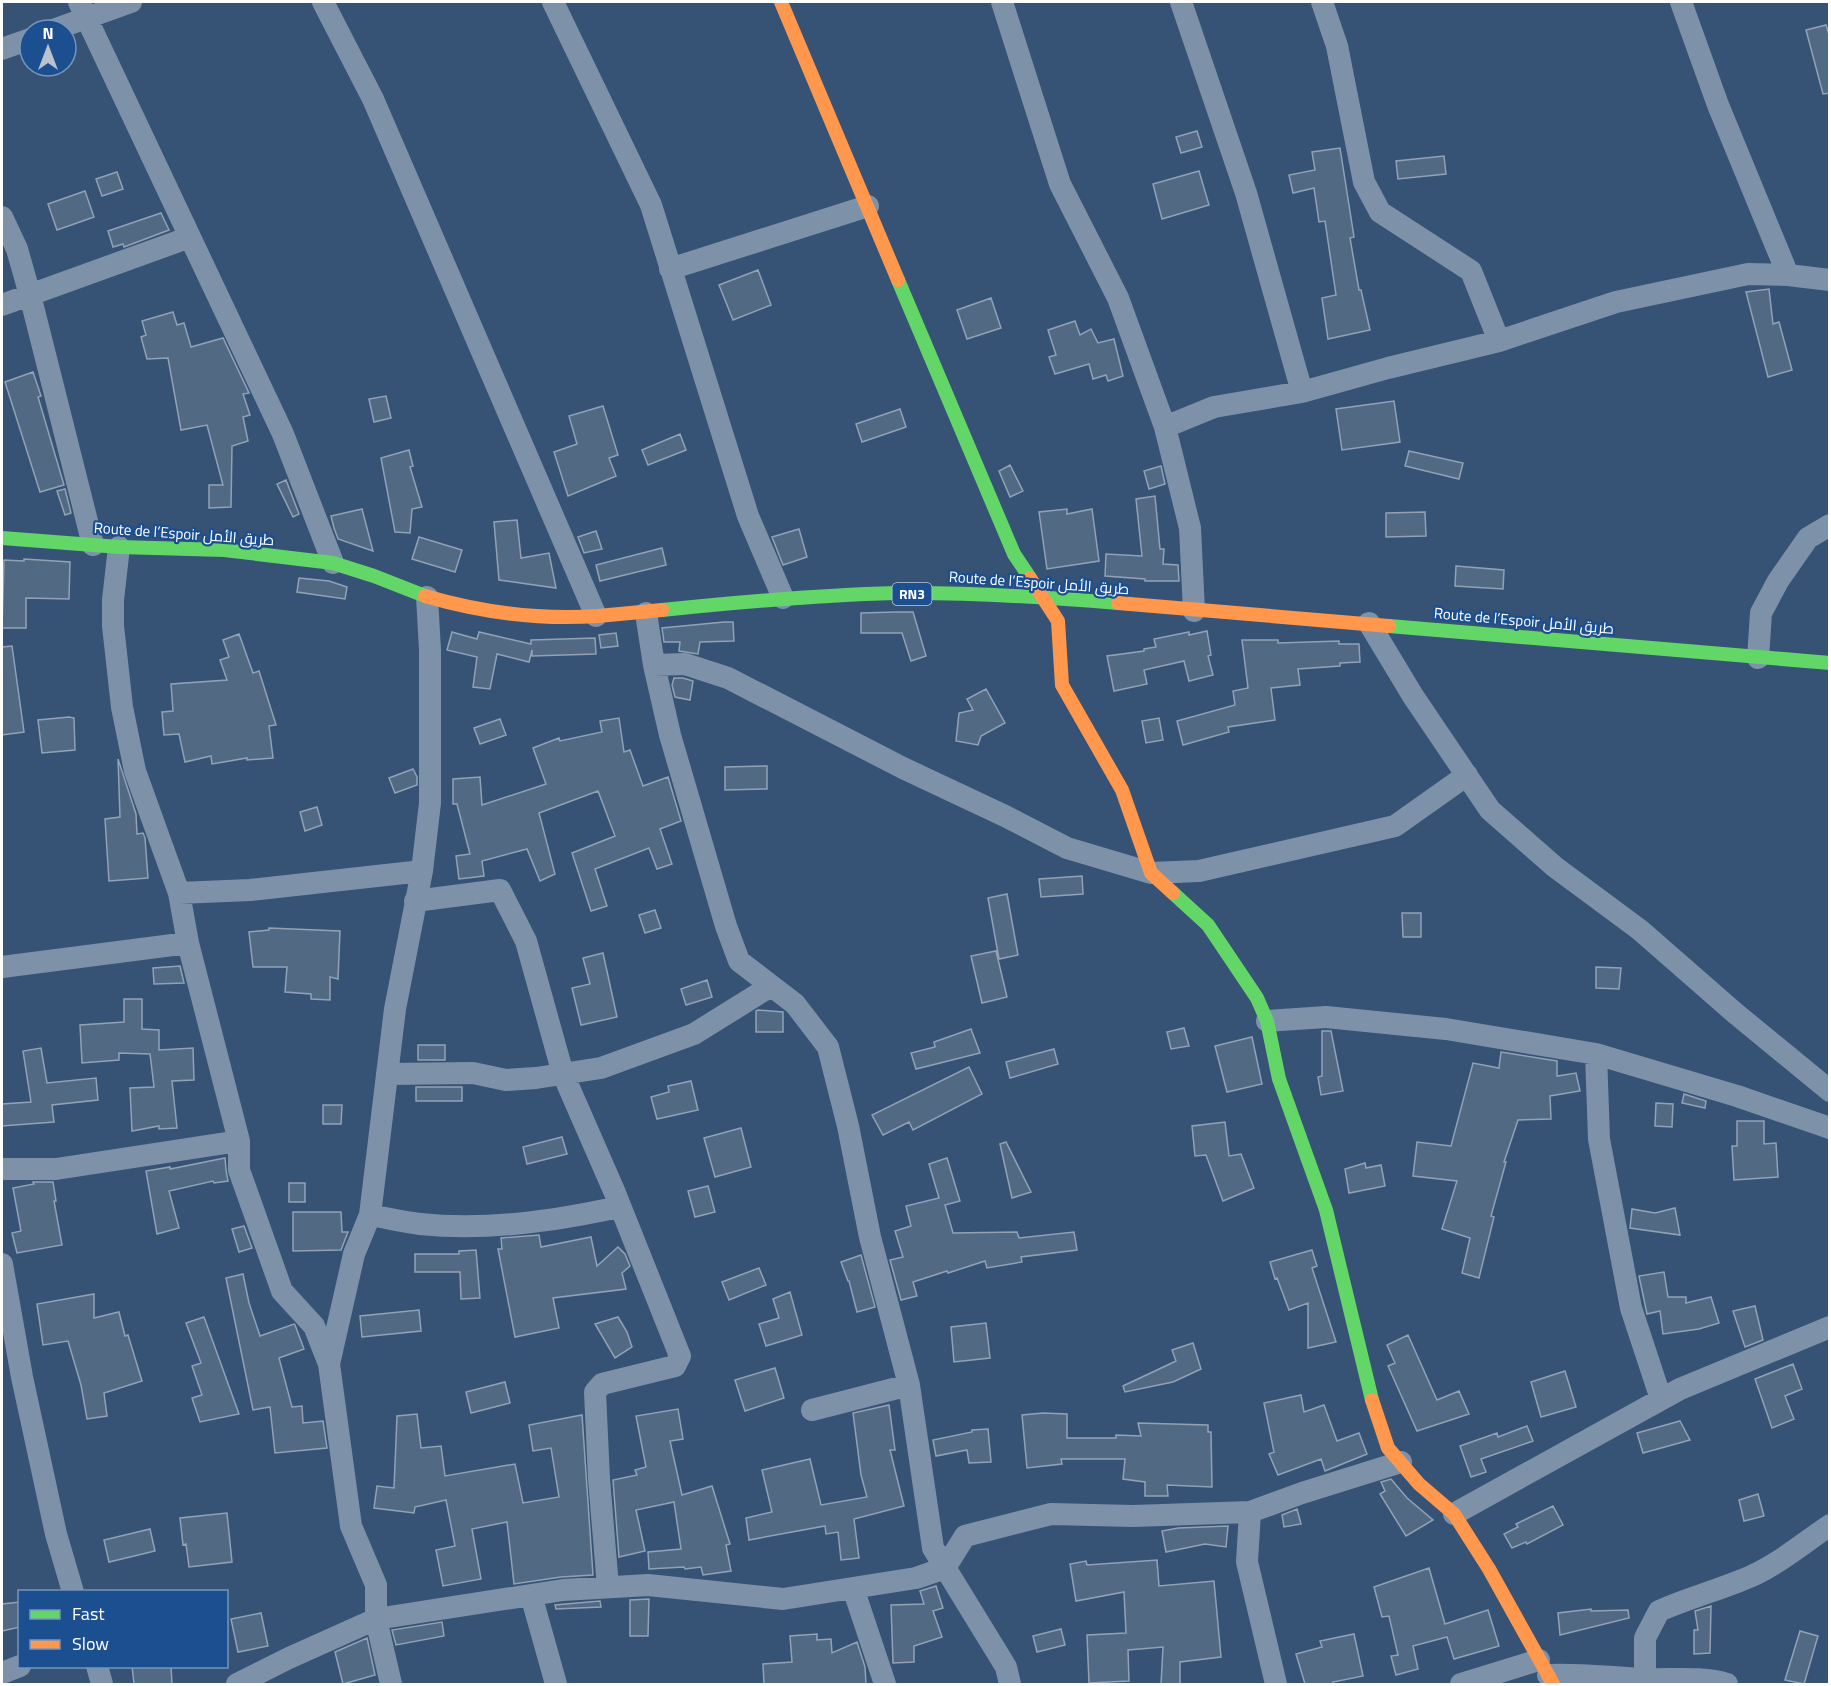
<svg xmlns="http://www.w3.org/2000/svg" width="1831" height="1686" font-family="'Titillium Web',Cairo,sans-serif">
	<rect width="100%" height="100%" fill="#365274"/>
	<path fill="#526984" stroke="#92a2b6" stroke-width="1.5" d="M1826 25 1830 38V93L1823 94 1806 30Z
		M1197 131 1202 147 1181 153 1176 137Z
		M1340 148 1354 237 1350 238 1359 290H1361L1370 330 1328 339 1322 298 1336 295 1325 221 1319 222 1314 188 1293 193 1289 175 1315 170 1312 152Z
		M1444 156 1446 174 1398 179 1396 161Z
		M1199 171 1209 205 1162 219 1153 184Z
		M117 172 123 189 102 196 96 179Z
		M85 191 94 217 57 230 48 204Z
		M161 213 169 230 124 247 123 244 113 247 108 231Z
		M758 270 771 305 733 320 719 285Z
		M1769 289 1773 324 1779 322 1792 370 1768 377 1746 292Z
		M991 298 1001 328 967 339 957 310Z
		M173 312 177 325 184 323 191 347 223 338 249 393 243 394 250 415 243 417 248 441 232 446 231 507 209 508V485H223L207 425 181 430 168 358 147 359 141 337 146 335 142 321Z
		M1075 321 1080 335 1091 329 1098 343 1114 339 1123 376 1108 381 1106 375 1093 379 1089 364 1055 374 1049 357 1056 355 1048 330Z
		M33 372 41 396 38 397 64 485 40 492 5 382Z
		M386 396 391 418 374 422 369 399Z
		M1394 401 1400 442 1342 450 1336 409Z
		M603 406 618 455 609 458 616 476 568 496 554 452 577 444 569 416Z
		M900 409 906 427 862 442 856 424Z
		M680 434 686 450 648 465 642 450Z
		M409 450 413 466 410 467 422 507 412 509 410 533 395 532 381 458Z
		M1409 451 1463 463 1459 479 1405 466Z
		M1010 465 1023 491 1010 497 999 471Z
		M1161 466 1165 484 1149 489 1144 471Z
		M286 480 299 514 293 517 277 484Z
		M65 489 71 513 65 515 57 491Z
		M1155 496 1160 549H1164L1163 564 1178 565 1179 581H1145V579L1105 576 1106 554 1142 556 1136 499Z
		M362 509 373 551 338 539 334 528 331 516Z
		M1067 509V514L1092 509 1099 561 1047 569 1039 512Z
		M1425 512 1426 536 1386 537V513Z
		M517 520 521 558 549 553 556 588 499 580 494 522Z
		M799 529 807 557 783 565 772 537Z
		M596 531 602 549 584 553 578 537Z
		M419 537 462 550 455 572 412 559Z
		M662 548 666 565 600 581 596 565Z
		M24 559 70 562 69 599 26 598V628H2L4 560 24 561Z
		M1456 566 1504 570 1503 589 1455 586Z
		M299 578 329 581 347 587 345 599 297 592Z
		M896 612H913L926 656 911 661 902 633H861V613Z
		M724 622H733L734 641 700 642 698 654 679 651 680 642H664L662 628Z
		M1207 631 1211 655 1208 656 1213 675 1189 681 1184 661 1144 670 1147 684 1114 691 1107 656 1144 651V649L1156 647 1154 639 1189 632V635Z
		M452 632 477 639 479 632 531 644V640L595 638 596 654 532 656V650L529 662 497 654 490 689 473 687 477 657 447 650Z
		M616 633 618 646 601 648 599 635Z
		M239 634 253 673 259 671 276 725 269 726 273 758 247 760V758L212 764 211 756 185 762 179 734 164 735 162 712 173 711 171 684 227 680 220 660 229 657 223 640Z
		M1242 640H1278V643L1339 641V644H1359L1360 662 1340 663V666L1298 669 1300 685 1271 688 1275 720 1228 727 1229 732 1183 745 1177 721 1235 705 1233 691 1248 688Z
		M12 646 24 732 2 735V647Z
		M674 678H683L693 681 690 700 675 697 672 685Z
		M986 689 1005 723 981 736 978 745 956 741 959 713 973 710 967 699Z
		M69 717 74 718 75 750 42 753 38 720Z
		M619 718 624 752 630 750 643 786 668 777 681 821 660 829 672 864 657 869 649 848 595 869 607 906 591 911 572 853 615 836 598 791 539 813 555 874 540 881 527 849 482 861 484 876 459 879 456 856 470 854 457 804H453V779L480 777 482 805 546 784 533 748 559 738 560 741 602 732 600 721Z
		M1159 718 1163 740 1146 743 1142 721Z
		M500 719 506 735 480 744 474 728Z
		M118 759 136 814 137 834 143 833 145 838 148 878 109 881 105 819 120 817Z
		M767 766V789L725 790V767Z
		M413 769 417 777V785L395 793 389 778Z
		M317 807 322 825 305 831 300 812Z
		M1082 876 1083 894 1041 897 1039 879Z
		M1007 894 1018 955 999 959 988 898Z
		M655 910 661 928 645 933 639 915Z
		M1402 913H1421V937H1403Z
		M269 928 340 931 338 979 330 977V1000L311 999V994L285 992 287 967H253L249 932 269 930Z
		M996 951 1007 997 982 1003 971 956Z
		M603 953 617 1017 581 1025 572 988 590 984 583 958Z
		M180 966 184 983 154 984 153 968Z
		M1596 967 1621 968 1619 989 1596 988Z
		M707 980 712 997 686 1005 681 989Z
		M124 999H142V1029L159 1030V1050L193 1048 194 1080 172 1081 177 1128 159 1129V1126L132 1131 130 1088 154 1087 150 1054 119 1053V1060L82 1063 80 1025 124 1022Z
		M758 1010 783 1012V1032H756V1011Z
		M1184 1028 1189 1046 1171 1049 1167 1032Z
		M971 1029 980 1053 916 1069 911 1053 935 1047 934 1042Z
		M1322 1031H1331L1343 1091 1321 1095 1318 1077 1322 1076Z
		M1252 1037 1262 1084 1227 1092 1215 1046Z
		M418 1045H445V1060H418Z
		M41 1048 47 1083 96 1078 98 1100 52 1105 54 1122 2 1126V1104L31 1102 23 1051Z
		M1054 1049 1058 1064 1010 1078 1006 1062Z
		M1501 1052 1557 1061V1076L1576 1073 1580 1091 1550 1096 1551 1119 1518 1120 1504 1162H1506L1491 1216 1494 1217 1479 1278 1462 1273 1470 1238 1442 1229 1457 1181 1413 1176 1417 1142 1451 1146 1473 1063 1499 1068Z
		M969 1067 982 1094 913 1130 909 1122 883 1135 872 1115Z
		M691 1081 698 1110 657 1119 651 1097 669 1092 668 1086Z
		M416 1087H462V1101H416Z
		M1684 1094 1706 1101 1705 1108 1682 1103Z
		M1656 1103 1673 1104 1672 1127 1655 1126Z
		M323 1105H342L341 1124H323Z
		M1737 1121H1764V1144L1776 1143 1778 1177 1734 1180 1732 1146H1737Z
		M1225 1122 1229 1156 1241 1154 1254 1188 1223 1201 1206 1155 1195 1156 1192 1126Z
		M741 1128 751 1167 715 1177 704 1138Z
		M562 1137 567 1154 527 1164 523 1147Z
		M1006 1142 1031 1192 1012 1198 1000 1144Z
		M225 1158 226 1170 228 1181 214 1183 213 1181 169 1191 179 1228 157 1234 146 1171 170 1167V1169Z
		M947 1158 960 1201 945 1205 953 1233 1017 1232 1019 1238 1074 1232 1077 1250 1021 1257 1022 1262 987 1268 985 1261 948 1273 947 1271 913 1282 917 1296 901 1300 890 1260 903 1257 895 1231 911 1226 906 1206 939 1198 929 1164Z
		M1365 1163 1366 1168 1381 1165 1385 1186 1349 1193 1345 1169Z
		M33 1182H53L56 1201H54L62 1245 17 1253 12 1233 21 1231 13 1188 34 1184Z
		M289 1183H305V1202H289Z
		M708 1186 715 1212 695 1217 688 1191Z
		M1675 1208 1680 1235 1630 1228 1632 1209 1655 1213Z
		M293 1212H341L342 1232H348L341 1250 293 1251Z
		M244 1226 252 1248 239 1252 232 1229Z
		M539 1235 541 1247 591 1237 597 1266 618 1247 625 1254 630 1266 622 1273 626 1289 553 1298 559 1328 515 1337 498 1249H502L501 1238Z
		M476 1250 480 1298 461 1299 460 1272H415V1254H459V1251Z
		M1312 1250 1317 1266 1312 1268 1336 1342 1308 1348V1303L1289 1310 1277 1278 1275 1279 1270 1262Z
		M861 1255 875 1307 857 1312 849 1281H848L841 1262Z
		M759 1268 766 1285 729 1300 722 1282Z
		M1664 1272 1668 1297H1686V1303L1711 1297 1719 1323 1699 1329 1663 1334 1660 1311 1647 1314 1639 1276Z
		M243 1274 249 1303 260 1336 294 1324 295 1325 304 1349 279 1358 292 1407 302 1406 303 1423 323 1421 327 1448 275 1453 270 1407 253 1410 226 1278Z
		M790 1292 802 1335 766 1346 759 1324 779 1318 773 1299Z
		M94 1294V1318L119 1312 125 1336 128 1335 142 1381 104 1393 107 1416 87 1419 81 1385 68 1341 43 1345 37 1304Z
		M1755 1306 1763 1340 1745 1347 1733 1311Z
		M419 1310 421 1331 362 1337 360 1316Z
		M204 1317 239 1414 200 1422 192 1398 202 1395 192 1366 201 1363 186 1323Z
		M618 1317 627 1332 632 1347 615 1358 595 1324Z
		M986 1323 990 1358 954 1362 951 1327Z
		M1408 1335 1437 1400 1459 1391 1469 1414 1417 1431 1388 1366 1395 1363 1387 1345Z
		M1193 1343 1201 1369 1173 1382 1125 1392 1123 1386 1176 1361 1172 1350Z
		M1793 1364 1802 1389 1785 1396 1794 1419 1772 1428 1755 1379Z
		M775 1368 784 1398 745 1411 735 1380Z
		M1565 1371 1576 1407 1541 1417 1531 1382Z
		M505 1382 510 1403 471 1413 466 1392Z
		M1301 1395 1304 1412 1324 1405 1337 1441 1359 1433 1367 1454 1325 1471 1321 1459 1278 1475 1269 1454 1274 1452 1264 1403Z
		M889 1405 895 1450H890L904 1506 854 1519 859 1558 841 1560 838 1532 826 1534 825 1526 749 1540 746 1518 772 1512 762 1470 810 1459 821 1505 867 1497 861 1475 853 1413Z
		M678 1409 683 1439 670 1441 682 1495 712 1486 730 1544 726 1545 731 1571 703 1575 701 1567 685 1569 684 1567 649 1569 648 1552 681 1549 674 1502 636 1510 645 1551 619 1557 613 1480 637 1475 635 1470 646 1467 636 1416Z
		M1043 1413 1067 1414V1438H1116V1435L1141 1436 1138 1423 1208 1425V1432H1211L1212 1487 1167 1485 1168 1496H1145V1482L1123 1479 1125 1459H1061L1062 1464 1027 1468 1022 1415Z
		M417 1414 421 1448 441 1446 445 1476 515 1464 523 1503 559 1497 551 1448 533 1451 529 1425 582 1415 593 1575 561 1577 514 1584 507 1522 472 1529 481 1579 443 1586 436 1550 455 1546 446 1500 415 1507 414 1513 374 1508 377 1486 394 1488 397 1416Z
		M1680 1421 1690 1440 1643 1453 1637 1433Z
		M1527 1426 1533 1441 1481 1459 1486 1472 1471 1477 1460 1446 1497 1433 1498 1437Z
		M988 1429 991 1462 969 1463 967 1450 936 1456 933 1440 972 1432V1430Z
		M1391 1479 1407 1498 1433 1520 1406 1536 1380 1494 1385 1491 1381 1482Z
		M1758 1494 1764 1516 1744 1521 1739 1500Z
		M1553 1506 1563 1525 1527 1544 1526 1542 1512 1548 1504 1534 1518 1527 1516 1524Z
		M1297 1509 1301 1524 1284 1527 1282 1515Z
		M227 1513 232 1562 189 1567 186 1544 183 1545 180 1518Z
		M1228 1526 1226 1547 1205 1544 1166 1552 1162 1531 1178 1528Z
		M150 1529 155 1551 109 1562 104 1540Z
		M1157 1560 1159 1586 1214 1581 1221 1657 1180 1662V1684H1161L1163 1647 1128 1650 1129 1681 1089 1683 1087 1635 1126 1633 1124 1592 1076 1601 1070 1564 1086 1561 1087 1565Z
		M1429 1568 1445 1624 1488 1610 1499 1646 1454 1659 1447 1637 1413 1646 1418 1669 1396 1675 1391 1656 1398 1655 1389 1616 1382 1617 1374 1587Z
		M936 1586 943 1608 933 1611 942 1637 914 1646V1662L893 1663 891 1605 924 1604 920 1591Z
		M649 1599 648 1636H630V1600Z
		M600 1601 601 1607 556 1609 555 1605Z
		M20 1602V1627L2 1631V1604Z
		M1711 1606 1710 1653 1694 1654V1630H1698L1695 1611Z
		M1591 1609V1611L1628 1610 1629 1618 1560 1635 1558 1613Z
		M261 1613 268 1646 238 1652 231 1619Z
		M442 1622 444 1636 396 1645 392 1630Z
		M1061 1629 1065 1645 1037 1652 1033 1636Z
		M1800 1631 1818 1636 1804 1684 1785 1680Z
		M817 1634V1640L831 1639 832 1653 857 1642 865 1667 866 1684H764L763 1664 792 1662 790 1636Z
		M1354 1634 1363 1676 1333 1682V1684H1305L1296 1654 1322 1647 1320 1641Z
		M367 1638 375 1675 343 1684 335 1652Z
		M132 1666H171L172 1684H134Z"/>
	<g fill="none" stroke-linecap="round" stroke-linejoin="round">
		<path stroke="#7d92a8" stroke-width="22" d="M79 2 283 434 333 563
			M323 2 373 99 596 616
			M553 2 651 205 748 516 783 598
			M1002 2 1060 184 1118 298 1165 427 1190 528 1194 611
			M1181 2 1246 193 1302 392
			M1322 2 1337 46 1364 182 1380 212 1471 271 1499 341
			M1681 2 1718 105 1788 275
			M53 30 131 2
			M2 49 30 39
			M2 217 17 249 30 295 93 545
			M670 269 868 206
			M2 305 190 237
			M1165 427 1214 407 1302 392 1388 368 1499 341 1616 302 1748 274 1788 275 1830 280
			M119 547 113 600V626L122 707 135 771 179 893 188 943 239 1141V1170L282 1291 314 1326 329 1364 351 1526 376 1585V1619L391 1684
			M646 613 654 665 670 735 726 926 739 961 795 1004 828 1047 848 1126 870 1237 909 1385 933 1548 1006 1667 1010 1684
			M1369 623 1413 696 1490 810 1555 867 1640 930 1735 1013 1830 1091
			M1758 658 1761 613 1778 581 1808 538 1830 525
			M654 665 685 664 728 678 903 768 1005 816 1067 848 1151 873 1199 871 1395 826 1467 775
			M179 893 250 890 422 871
			M415 901 500 890 526 941 563 1074 615 1193 680 1356 675 1366 602 1384 595 1392 599 1479 608 1587
			M2 967 188 943
			M1267 1021 1326 1017 1446 1029 1596 1054 1737 1096 1830 1128
			M1596 1054 1599 1139 1631 1308 1661 1399
			M387 1074 473 1073 506 1080 536 1078 601 1068 694 1034 771 986
			M2 1169H56L239 1141
			M370 1215C387 1218 404 1222 420 1224 487 1231 554 1221 619 1207
			M2 1264 22 1377 56 1534 73 1592
			M329 1364 354 1254 370 1215 395 1009 422 871 430 803V650L427 597
			M812 1410 909 1385
			M1250 1512 1247 1562 1276 1684
			M1454 1514 1680 1389 1830 1327
			M853 1588 885 1684
			M531 1595 556 1684
			M97 1666 102 1684
			M2 1673 20 1666
			M1548 1675C1580 1673 1612 1678 1645 1679 1672 1680 1702 1676 1727 1684
			M1645 1679V1638L1659 1611C1686 1599 1715 1591 1742 1580 1774 1568 1802 1544 1830 1525
			M237 1684 289 1658 376 1619 563 1590 648 1585 783 1599 916 1578 945 1568 965 1536 1051 1514 1133 1516 1250 1512 1302 1493 1401 1462
			M1461 1684 1539 1660"/>
		<path stroke="#63d668" stroke-width="14" d="M898 280 1014 554 1030 578
			M2 538 119 547 224 550 333 563 374 576 425 596
			M662 610C740 602 817 595 895 593 969 592 1044 597 1118 603
			M1389 626 1830 663
			M1173 893 1208 925 1257 998 1267 1021 1279 1079 1326 1210 1372 1400"/>
		<path stroke="#ff974d" stroke-width="14" d="M781 2 898 280
			M1030 578 1058 621 1062 685 1122 790 1151 873 1173 893
			M425 596C480 612 541 620 598 616 620 614 641 612 662 610
			M1118 603 1389 626
			M1372 1400 1388 1448 1419 1484 1454 1514 1489 1569 1553 1684"/>
	</g>
	<g text-anchor="middle" stroke-width="4.5" stroke-linejoin="round" paint-order="stroke">
		<rect fill="#1b4f8f" stroke="#bbcadd" stroke-width="1.5" x="892.5" y="583" width="39" height="22" rx="4.5"/>
		<g font-size="14" font-weight="bold" fill="#fff">
			<text x="912" y="599">RN3</text>
		</g>
		<g font-size="15" fill="#fff" stroke="#1b4f8f">
			<text transform="translate(184 534) rotate(4)" y="5">Route de l’Espoir طريق الأمل</text>
			<text transform="translate(1039 583) rotate(4)" y="5">Route de l’Espoir طريق الأمل</text>
			<text transform="translate(1524 621) rotate(5)" y="5">Route de l’Espoir طريق الأمل</text>
		</g>
	</g>
	<rect width="1831" height="1686" fill="none" stroke="#ffffff" stroke-width="6"/>
	<rect x="18" y="1590" width="210" height="78" fill="#1b4f8f" stroke="#7695bc" stroke-width="1.5"/>
	<rect x="30" y="1610" width="30" height="9" fill="#63d668" stroke="#7695bc" stroke-width="1.5"/>
	<text x="72" y="1620" font-size="18" fill="#ffffff">Fast</text>
	<rect x="30" y="1640" width="30" height="9" fill="#ff974d" stroke="#7695bc" stroke-width="1.5"/>
	<text x="72" y="1650" font-size="18" fill="#ffffff">Slow</text>
	<g transform="translate(48 48)"><circle r="28" fill="#1b4f8f" stroke="#7695bc" stroke-width="1.5"/>
	<path d="M0-4.5L10 22L0 15L-10 22Z" fill="#b9c2ce"/>
	<text y="-9" font-size="16" font-weight="bold" text-anchor="middle" fill="#ffffff">N</text>
	</g>
</svg>
